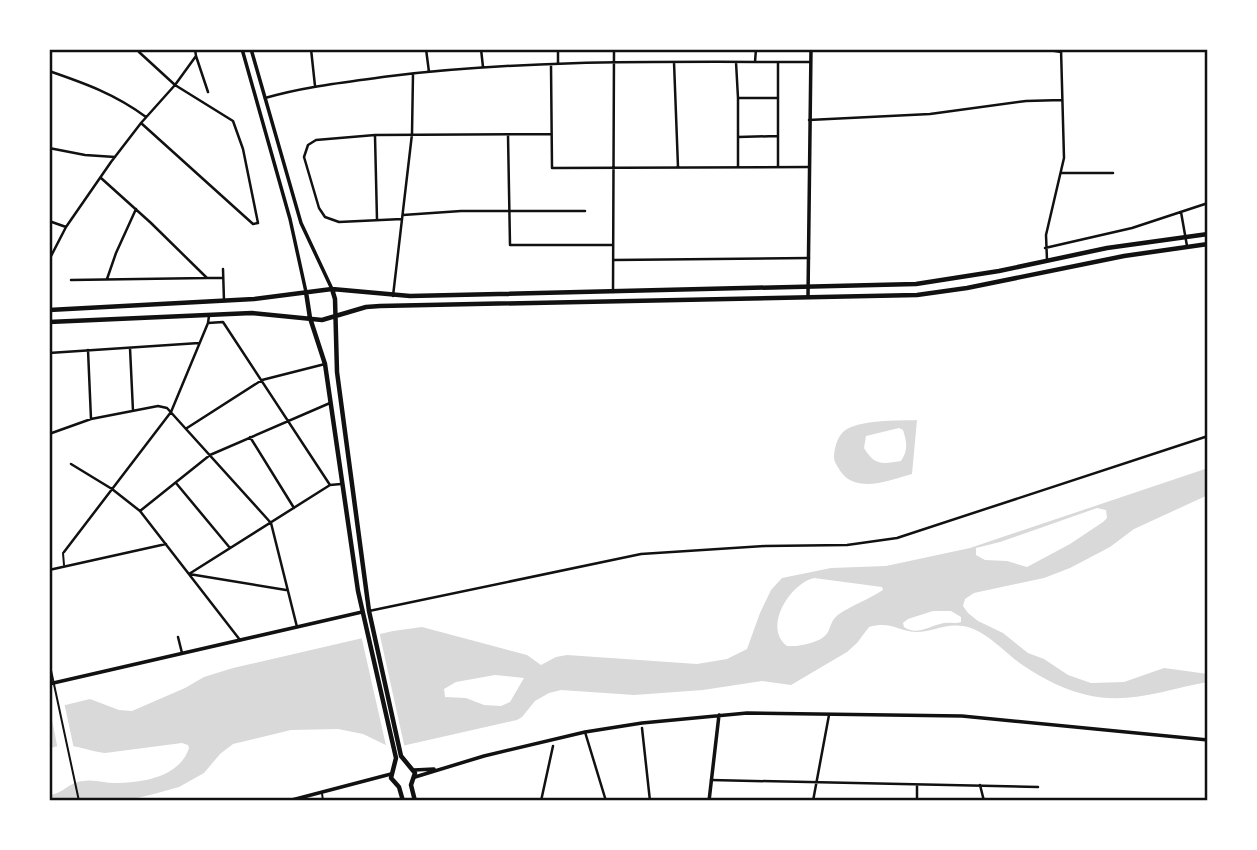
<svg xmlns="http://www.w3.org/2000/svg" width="1257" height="850" font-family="'Exo 2',sans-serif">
	<rect width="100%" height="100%" fill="#fff"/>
	<path fill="#d9d9d9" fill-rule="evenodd" d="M917 420 912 474C890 480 857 494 841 472 838 467 834 462 834 457 834 449 837 438 843 432 857 419 899 421 917 420ZM899 428 903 430C907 442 908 451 901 461 882 464 875 466 864 448L866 436Z
		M1208 468V495L1134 529 1110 547 1070 568 1044 578 974 593 965 599 963 606 968 613 978 621 1003 633 1028 653 1044 659 1068 675 1091 683 1124 682 1164 668 1208 674V682C1167 689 1130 705 1087 695 1065 690 1043 679 1024 666 1004 653 987 630 963 626 945 623 933 632 916 632 897 631 892 621 869 627L857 643 847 652 791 685 762 681 703 690 634 695 561 690 549 693 535 701 522 717 517 720 402 746 390 747 363 734 338 729 291 730 233 744 220 754 204 773 179 787 154 794 124 801H49V795C63 794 69 782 83 781 94 779 104 783 115 783 142 783 180 777 189 748L188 745 182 743 105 753C85 751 69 740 49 749V709L90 699 119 710 132 711 185 688 204 677 233 668 393 631 422 627 527 655 541 665 556 657 567 655 697 664 727 659 747 649 760 613 771 590 782 578 831 568 886 566 970 548ZM1097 508 1106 510 1107 518 1103 522 1070 544 1027 567 1007 561 985 560 976 555V548L1000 542ZM814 578 882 587 883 590C869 599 853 605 839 614 832 619 831 625 828 632 822 643 798 647 787 646 762 627 791 583 814 578ZM933 611H951L961 617V622C955 624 950 622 944 623 929 626 917 636 904 627L903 623 908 619ZM495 675 524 678 510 702 501 706 484 705 466 698 445 697 444 689 456 682Z"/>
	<path fill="#fff" d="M379 631 405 749 387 750 361 635Z
		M64 702 74 749 58 750 49 705Z"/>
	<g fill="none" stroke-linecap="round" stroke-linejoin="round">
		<path stroke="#111" stroke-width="2" d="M322 793 323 801"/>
		<path stroke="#111" stroke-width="2" d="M63 553 64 565
			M49 661 79 801"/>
		<path stroke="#111" stroke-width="2.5" d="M311 49 315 86
			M426 49 429 72
			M481 49 483 67
			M558 49V63
			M1043 49 1061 52
			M49 50 50 49
			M139 52 175 85 233 121 243 149 258 223 253 224 141 123
			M196 56 208 92
			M674 62 678 167
			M736 62 738 98V167
			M755 62 756 49
			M778 62V167
			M551 65 552 168 809 167
			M49 71C84 83 115 94 146 117
			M265 98C306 86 348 82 391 76 530 59 670 62 810 62
			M738 98H777
			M809 120 930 114 1026 101 1062 100
			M508 135 510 245H612
			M375 136 377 220
			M738 137 777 136
			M49 148 85 155 115 157
			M1061 173H1113
			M101 178 151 223 207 278H223
			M1181 212 1187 246
			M403 215 461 211H585
			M402 219 339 222 325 217 319 208 304 157 308 145 316 140 375 135 551 134
			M49 221 66 227
			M1045 248 1132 228 1208 203
			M49 260 66 227 111 162 141 123 175 85 196 56 195 49
			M614 260 809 258
			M1047 260 1046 235 1064 158 1061 49
			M223 269 224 301
			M107 279 116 253 136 209
			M71 280 207 278
			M613 292 614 49
			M393 296 412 134 413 74
			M208 323 223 322 330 485
			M130 348 133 411
			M88 350 91 419
			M49 353 199 343
			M187 428 262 380 325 364
			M49 434 91 419 158 406 167 408 271 523 297 627
			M250 437 294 508
			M71 464 112 489 140 511 240 640
			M176 483 230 548
			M140 511 210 455 330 403
			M64 552 171 412 208 323 209 316
			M49 570 166 544
			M189 574 330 485 341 484
			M189 574 286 590
			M369 611 641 554 765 546 847 545 897 538 1208 436
			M178 637 182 653
			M642 728 650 801
			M585 732 606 801
			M711 780 1038 787
			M980 785 984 801
			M541 801 553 746
			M813 801 829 715
			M917 801V785"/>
		<path stroke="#111" stroke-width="3.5" d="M808 297 811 49
			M49 684 362 612
			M414 770 434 769
			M415 777 484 756 585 732 642 723 747 713 962 716 1208 740
			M288 801 391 774
			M709 801 719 715"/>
		<path stroke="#111" stroke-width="3.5" d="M242 49 290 219 306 292
			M251 49 301 223 332 289"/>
		<path stroke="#111" stroke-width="4.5" d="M332 289 335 299 337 372 369 611 401 756 415 773 411 785 415 801
			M306 292 310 318 325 364 358 591 396 758 391 778 399 787 403 801
			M49 310 254 299 332 289 410 296 916 284 999 271 1107 248 1208 234
			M49 322 252 313 322 320 366 307 380 306 917 295 967 288 1124 256 1208 244"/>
	</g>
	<rect width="1257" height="850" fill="none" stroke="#ffffff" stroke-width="102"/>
	<rect x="51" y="51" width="1155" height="748" fill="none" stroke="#111" stroke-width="2.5"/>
</svg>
